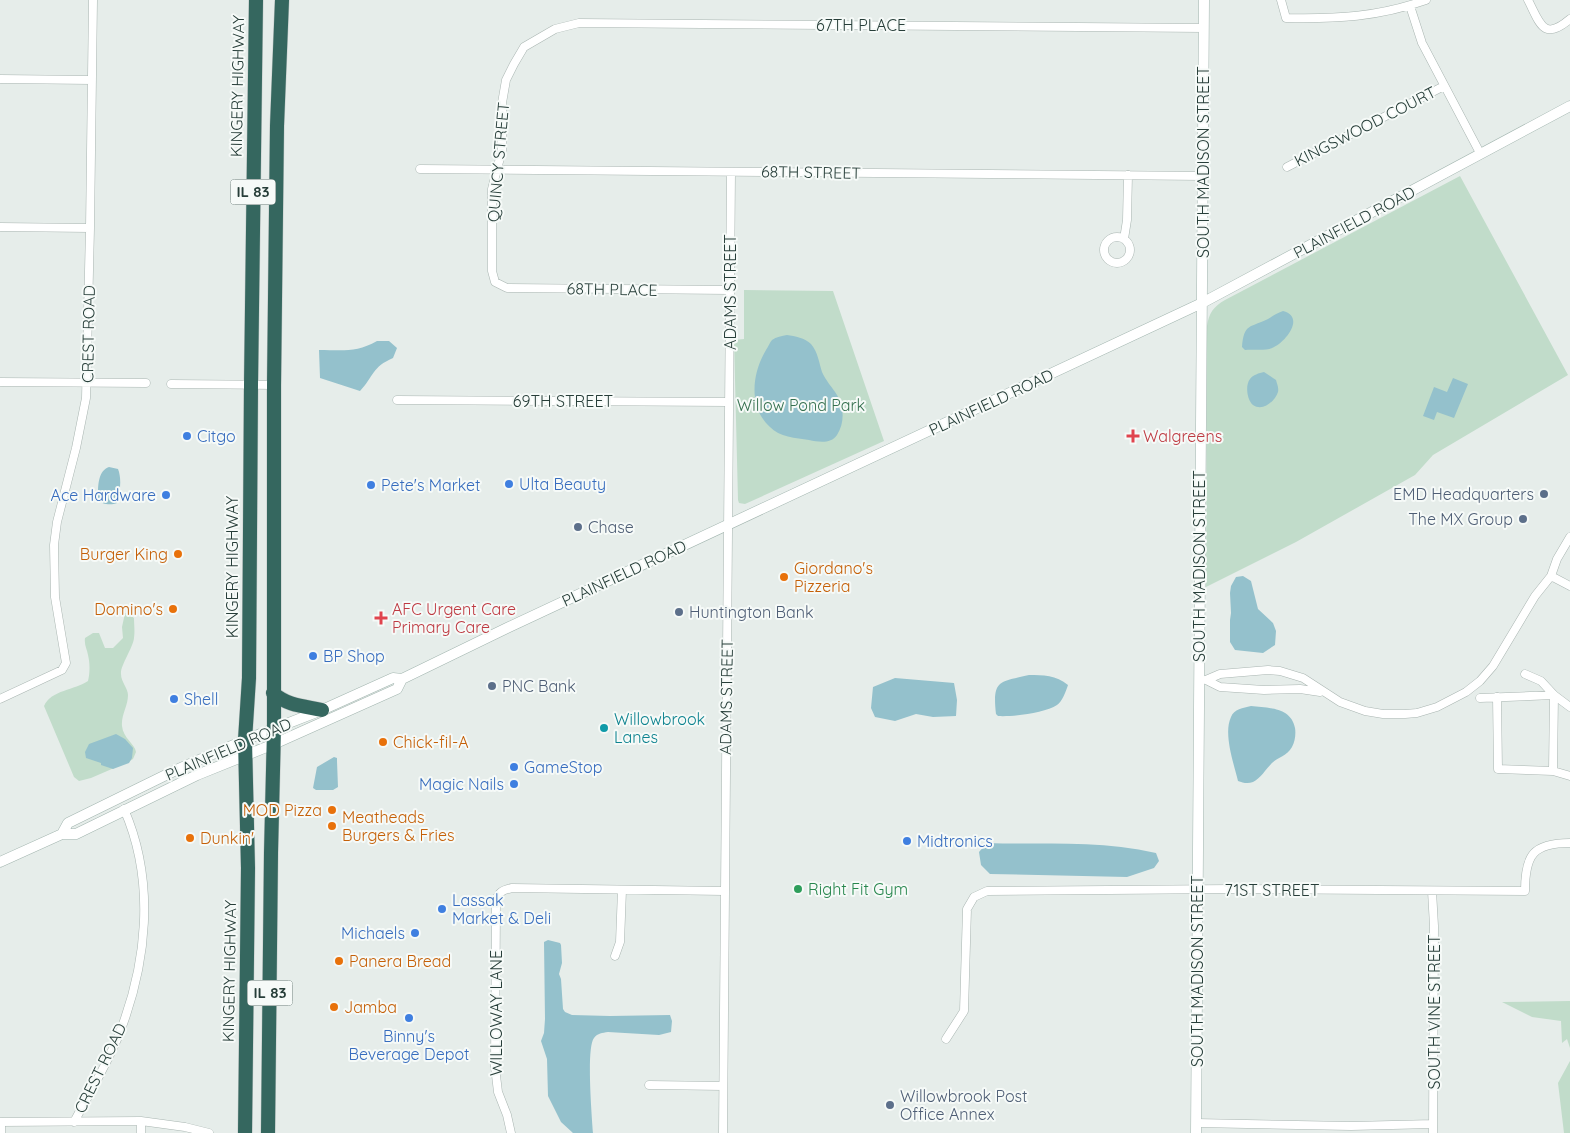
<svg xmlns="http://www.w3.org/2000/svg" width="1570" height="1133" font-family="Quicksand,sans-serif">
	<rect width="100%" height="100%" fill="#e6edea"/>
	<path fill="#c1dcca" d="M1460 176 1568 375 1433 455 1415 475 1296 542 1206 587 1207 326C1209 313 1213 307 1225 300Z
		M744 290 833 291 884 441 745 504 739 503 738 500 734 340 744 339Z
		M125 613H128L134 618C134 624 135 631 134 638 133 648 120 666 121 674 121 682 128 688 128 695 128 706 121 715 122 726 123 738 135 744 136 752L133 759 128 762 91 778 79 781 74 777 44 706C51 690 75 690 88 681 90 672 90 664 88 655 87 649 84 645 85 638L93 633H99L105 648H113L123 638 122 627Z
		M1570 1001V1048L1567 1039 1562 1043 1561 1021 1532 1017 1502 1002Z
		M1570 1061V1133H1564L1558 1083Z"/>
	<path fill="#94c1cc" d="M1283 311C1306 317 1285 343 1272 348 1266 351 1252 349 1245 350L1242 347C1244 323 1250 328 1268 319 1273 316 1277 313 1283 311Z
		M787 335C795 336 805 338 811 344 818 352 819 363 822 372 826 381 832 387 837 395 844 406 845 423 837 435 831 444 819 442 809 440 796 438 779 437 770 427 748 407 752 373 766 350 768 347 770 342 772 340 776 337 782 336 787 335Z
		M377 341H389L397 348 393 358C372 367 374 376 360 391L320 378 319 350C342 350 356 353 377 341Z
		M1264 372 1276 380C1277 384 1279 388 1278 392 1275 401 1263 412 1253 405 1247 400 1245 385 1250 379 1253 375 1259 373 1264 372Z
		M1453 378 1468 384 1454 418 1437 412 1434 420 1423 416 1434 387 1447 392Z
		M109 467 118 469C122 479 120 493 117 503 112 505 102 505 98 500 98 489 97 471 109 467Z
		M1243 576 1251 581 1258 609 1273 623 1276 631 1275 645 1263 653 1235 650 1230 642V620L1231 613 1230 593 1231 586 1236 577Z
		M1029 675C1043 675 1056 675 1068 685 1066 691 1062 702 1057 705 1045 713 1012 717 998 716L996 714C992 679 1000 682 1029 675Z
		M895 678 954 683 957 700 956 716 933 717 916 714 895 721 875 717 871 708 873 687Z
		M1251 706C1268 708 1291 707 1295 728 1296 734 1295 742 1292 747 1287 756 1278 757 1272 763 1266 769 1260 779 1253 782 1248 784 1243 783 1238 781 1234 764 1223 734 1231 717 1234 709 1243 708 1251 706Z
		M116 734 125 739 133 748 132 758 129 763 113 769 101 765V763L86 758 85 752 89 744Z
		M334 757 337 758V761L338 787 333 790H316L313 788 317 767Z
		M987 843C1044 845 1100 840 1156 853L1159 861 1154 868 1127 877 990 874 981 865 979 852Z
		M548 940 560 943 561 945 562 963 559 974 561 979 563 1009 565 1012 572 1015 610 1016 670 1015 672 1021 671 1032 659 1035 608 1032C602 1033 598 1033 594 1038 586 1048 592 1118 593 1133H573L561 1122 548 1096 547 1059 541 1041 544 1033 545 1019 544 942Z"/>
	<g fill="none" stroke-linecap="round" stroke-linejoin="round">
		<defs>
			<path id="street" d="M1281 0 1286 18C1337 19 1378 17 1426 0
				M1528 0C1540 23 1543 42 1570 19
				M1410 6 1422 43 1480 153
				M0 79 92 80
				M1287 167 1444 86
				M420 169 1203 176
				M0 227 90 228
				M1104 250a13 13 0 1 1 26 0a13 13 0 1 1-26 0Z
				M1124 239 1127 220 1128 175
				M730 290 507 288 495 282 492 271V189L502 150V103L506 80 514 64 524 47 555 29 579 23 1204 28
				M0 382 146 383
				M171 384 274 385
				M397 400 729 402
				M1551 576 1570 586
				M1525 674 1541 681 1554 695 1570 707
				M1206 680 1220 674 1268 670 1280 671 1303 678 1340 702 1365 711 1383 714H1405L1417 713 1437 707 1466 692 1480 681 1493 666 1535 596 1551 576 1557 559 1570 537
				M1206 680 1220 687 1264 690 1300 689 1320 692
				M1480 698 1554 695 1553 771 1498 769 1497 697
				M0 699 62 670 66 663 55 597 54 545 57 522 76 448 86 398 90 228 93 0
				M1553 771 1570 776
				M1432 891 1434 926 1433 1133
				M615 956 620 942 622 890
				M946 1039 964 1011 967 909 974 897 987 891 1232 889 1525 891C1525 855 1533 843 1570 843
				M649 1085 723 1086
				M0 1122 141 1121 185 1127 209 1133
				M74 1122C89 1094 106 1066 118 1037 147 965 156 882 124 809
				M1196 1123 1351 1126 1433 1124
				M1 1133V1122
				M141 1133V1121
				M511 1133 507 1115 498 1092 495 1067 496 903C497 892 503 890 512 888L724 891
				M723 1133 731 172"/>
			<path id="secondary" d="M62 834 68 823 176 770 245 740 322 710 393 678 402 679
				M0 862 62 834H76L197 775 274 744 397 689 402 679 507 628 1202 303 1570 106
				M1196 1133 1204 0"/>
			<path id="highway" d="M273 693C288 706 303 706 322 710
				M245 1133 248 868 245 740 249 678 251 385 256 0
				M268 1133 271 853 274 729V385L277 126 282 0"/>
		</defs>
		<use href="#street" stroke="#a9b5b1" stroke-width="9"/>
		<use href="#secondary" stroke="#a2b5af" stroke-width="11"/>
		<use href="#highway" stroke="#c3c9c8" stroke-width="15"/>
		<use href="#street" stroke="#fff" stroke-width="8"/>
		<use href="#secondary" stroke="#fff" stroke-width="10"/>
		<use href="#highway" stroke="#35675f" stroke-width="14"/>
	</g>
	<g fill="#3f7fe0" stroke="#f6faf8" stroke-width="2">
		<circle cx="187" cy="436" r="5"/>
		<circle cx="509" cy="484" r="5"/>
		<circle cx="371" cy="485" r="5"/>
		<circle cx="166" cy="495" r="5"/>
		<circle cx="313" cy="656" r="5"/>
		<circle cx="174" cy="699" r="5"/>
		<circle cx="514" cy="767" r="5"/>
		<circle cx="514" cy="784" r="5"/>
		<circle cx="907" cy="841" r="5"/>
		<circle cx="442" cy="909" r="5"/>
		<circle cx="415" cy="933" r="5"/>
		<circle cx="409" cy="1018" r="5"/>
	</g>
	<g fill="#e0444e" stroke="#f6faf8" stroke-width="2">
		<path d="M1130.5 428.5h5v5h5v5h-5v5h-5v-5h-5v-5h5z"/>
		<path d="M378.5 610.5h5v5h5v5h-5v5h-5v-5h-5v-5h5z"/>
	</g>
	<g fill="#5c6f8a" stroke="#f6faf8" stroke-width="2">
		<circle cx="1544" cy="494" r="5"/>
		<circle cx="1523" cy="519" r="5"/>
		<circle cx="578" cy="527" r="5"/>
		<circle cx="679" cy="612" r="5"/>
		<circle cx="492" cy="686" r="5"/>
		<circle cx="890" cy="1105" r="5"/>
	</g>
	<g fill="#e8710a" stroke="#f6faf8" stroke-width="2">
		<circle cx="178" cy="554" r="5"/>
		<circle cx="784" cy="577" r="5"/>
		<circle cx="173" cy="609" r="5"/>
		<circle cx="383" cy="742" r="5"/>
		<circle cx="332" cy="810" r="5"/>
		<circle cx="332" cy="826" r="5"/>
		<circle cx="190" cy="838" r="5"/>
		<circle cx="339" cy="961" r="5"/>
		<circle cx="334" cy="1007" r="5"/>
	</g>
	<circle fill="#0f9aa8" stroke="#f6faf8" stroke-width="2" cx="604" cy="728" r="5"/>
	<circle fill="#2e9e5b" stroke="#f6faf8" stroke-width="2" cx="798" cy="889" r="5"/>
	<g text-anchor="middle" stroke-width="4" stroke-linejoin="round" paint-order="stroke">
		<g fill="#f6faf8" stroke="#657672" stroke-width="1">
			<rect x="230.5" y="179.5" width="45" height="25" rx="4"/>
			<rect x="247.5" y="980.5" width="45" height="25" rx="4"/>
		</g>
		<g font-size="15" font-weight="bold" fill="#273e39">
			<text x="253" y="197">IL 83</text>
			<text x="270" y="998">IL 83</text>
		</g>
		<g font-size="16" fill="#273e39" stroke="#f6faf8">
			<text x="861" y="31">67TH PLACE</text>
			<text transform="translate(237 86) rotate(-89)" y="6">KINGERY HIGHWAY</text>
			<text transform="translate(1365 126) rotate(-27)" y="6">KINGSWOOD COURT</text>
			<text transform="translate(498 162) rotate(-85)" y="6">QUINCY STREET</text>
			<text transform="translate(1203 162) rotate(-90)" y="6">SOUTH MADISON STREET</text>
			<text transform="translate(811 172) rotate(1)" y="6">68TH STREET</text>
			<text transform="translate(1354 222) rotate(-28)" y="6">PLAINFIELD ROAD</text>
			<text transform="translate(612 289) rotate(1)" y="6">68TH PLACE</text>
			<text transform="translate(730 292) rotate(-90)" y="6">ADAMS STREET</text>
			<text transform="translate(88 334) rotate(-89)" y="6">CREST ROAD</text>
			<text x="563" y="407">69TH STREET</text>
			<text transform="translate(991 402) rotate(-25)" y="6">PLAINFIELD ROAD</text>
			<text transform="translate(1199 566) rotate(-90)" y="6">SOUTH MADISON STREET</text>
			<text transform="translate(232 567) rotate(-90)" y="6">KINGERY HIGHWAY</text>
			<text transform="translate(624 573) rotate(-25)" y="6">PLAINFIELD ROAD</text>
			<text transform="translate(726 697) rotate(-89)" y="6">ADAMS STREET</text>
			<text transform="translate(228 749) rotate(-23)" y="6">PLAINFIELD ROAD</text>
			<text x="1272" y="896">71ST STREET</text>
			<text transform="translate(229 971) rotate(-89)" y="6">KINGERY HIGHWAY</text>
			<text transform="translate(1197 971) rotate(-90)" y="6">SOUTH MADISON STREET</text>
			<text transform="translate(1434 1012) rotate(-90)" y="6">SOUTH VINE STREET</text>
			<text transform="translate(496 1013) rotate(-90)" y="6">WILLOWAY LANE</text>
			<text transform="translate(100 1068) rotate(-64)" y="6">CREST ROAD</text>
		</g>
		<g font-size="16" fill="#35704f" stroke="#f6faf8">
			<text x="801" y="411">Willow Pond Park</text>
		</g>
		<g font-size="16" fill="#366cbe" stroke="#f6faf8" text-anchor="start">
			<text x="197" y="442">Citgo</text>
			<text x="519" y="490">Ulta Beauty</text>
			<text x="381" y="491">Pete's Market</text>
			<text x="156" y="501" text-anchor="end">Ace Hardware</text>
			<text x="323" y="662">BP Shop</text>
			<text x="184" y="705">Shell</text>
			<text x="524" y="773">GameStop</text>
			<text x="504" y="790" text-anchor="end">Magic Nails</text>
			<text x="917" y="847">Midtronics</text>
			<text x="452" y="906">Lassak<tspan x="452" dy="18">Market &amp; Deli</tspan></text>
			<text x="405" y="939" text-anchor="end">Michaels</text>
			<text x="409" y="1042" text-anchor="middle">Binny's<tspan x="409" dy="18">Beverage Depot</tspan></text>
		</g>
		<g font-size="16" fill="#be3a42" stroke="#f6faf8" text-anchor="start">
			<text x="1143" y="442">Walgreens</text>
			<text x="392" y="615">AFC Urgent Care<tspan x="392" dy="18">Primary Care</tspan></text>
		</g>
		<g font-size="16" fill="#4e5e75" stroke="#f6faf8" text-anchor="start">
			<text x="1534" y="500" text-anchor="end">EMD Headquarters</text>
			<text x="1513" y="525" text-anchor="end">The MX Group</text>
			<text x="588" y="533">Chase</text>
			<text x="689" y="618">Huntington Bank</text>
			<text x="502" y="692">PNC Bank</text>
			<text x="900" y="1102">Willowbrook Post<tspan x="900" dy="18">Office Annex</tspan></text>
		</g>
		<g font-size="16" fill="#c56008" stroke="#f6faf8" text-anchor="start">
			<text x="168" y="560" text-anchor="end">Burger King</text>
			<text x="794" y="574">Giordano's<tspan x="794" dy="18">Pizzeria</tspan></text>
			<text x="163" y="615" text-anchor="end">Domino's</text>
			<text x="393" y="748">Chick-fil-A</text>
			<text x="322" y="816" text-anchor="end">MOD Pizza</text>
			<text x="342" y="823">Meatheads<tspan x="342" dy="18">Burgers &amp; Fries</tspan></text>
			<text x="200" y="844">Dunkin'</text>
			<text x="349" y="967">Panera Bread</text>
			<text x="344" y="1013">Jamba</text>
		</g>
		<g font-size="16" fill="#0d838f" stroke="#f6faf8" text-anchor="start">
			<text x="614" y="725">Willowbrook<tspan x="614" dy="18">Lanes</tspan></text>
		</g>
		<g font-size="16" fill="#27864d" stroke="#f6faf8" text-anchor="start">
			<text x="808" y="895">Right Fit Gym</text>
		</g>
	</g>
</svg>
